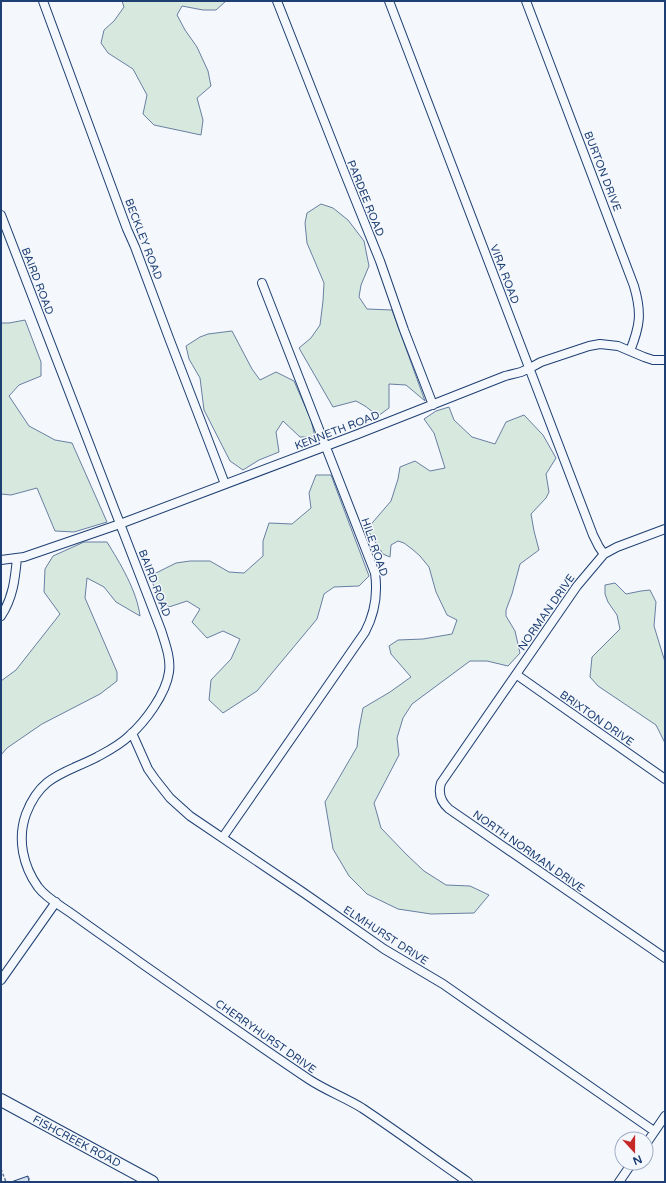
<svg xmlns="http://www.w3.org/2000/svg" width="666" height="1183" font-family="'Varela Round',sans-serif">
	<rect width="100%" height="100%" fill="#f4f7fb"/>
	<path fill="#d7e8df" stroke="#687fa3" d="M122 1H226L216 10H203L182 6 177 15 185 30 197 47 208 71 211 86 197 98 203 120 201 135 154 125 143 114 147 95 133 69 108 53 101 43 104 30 114 21 124 7Z
		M321 204 333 208 348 220 364 241 369 266 361 285 359 297 367 309 392 310 425 401 406 385 389 384V408L378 416 365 406 356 401 333 407 299 348 311 338 320 325 323 301 324 283 307 243 305 223 307 213Z
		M25 320 41 362V376L19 385 9 396 29 426 55 440 72 443 107 522 74 532 55 531 37 488 11 495 1 494V323H9Z
		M232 331 252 369 260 380 276 372 294 381 311 420 315 437H300L283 421 276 432 279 452 259 460 243 470 230 461 204 410 200 378 189 359 186 346 200 337 208 334Z
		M449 407 454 420 472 437 495 444 506 422 524 415 543 435 556 458 546 474 549 492 546 498 531 514 534 531 539 550 520 564 512 594 506 610V616L515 631 520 653 508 666 487 661H470L412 704 403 718 397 738 399 755 374 803 381 828 406 854 424 871 446 885 470 886 489 895 474 913 431 914 398 909 367 894 349 876 333 849 325 802 357 747 359 729 363 708 390 692 411 677 391 654 389 646 398 640 423 639 452 634 457 620 447 615 436 592 429 567 420 556 412 549 404 543 398 541 391 545 390 557 383 554 367 529 391 501 398 479 400 467 415 461 430 471 445 468 434 433 424 419 436 411Z
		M316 475H331L369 576 359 586 334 587 324 594 317 619 257 691 223 713 209 700 211 680 231 659 240 639 223 631 207 638 192 622 200 609 187 601 169 607 158 597 150 576 176 563 190 561H210L229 572 244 573 263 556V541L269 523 292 524 311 508 309 493Z
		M84 542H107C120 563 137 591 140 616L116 602 104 587 87 578 85 598 117 672V681L100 694 42 724 7 748 1 755V681L16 670 60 614 44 592 45 569 53 556Z
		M615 583 626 594 641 591 650 590 656 602 654 626 665 662V743L656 725 598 686 590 677 592 657 620 629 617 615 608 602 605 594V585Z"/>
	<path fill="#d5e0f0" stroke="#1d3f73" d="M28 1176 29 1182H11Z"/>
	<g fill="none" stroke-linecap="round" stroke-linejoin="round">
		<defs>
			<path id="street" d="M43 1 127 229 135 247 169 338 225 484
				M277 1 345 174 380 261 404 330 433 405
				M389 1 593 535 599 547 604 554
				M526 1 634 286C642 313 640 326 630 351
				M1 215 161 630C165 643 171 658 169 672 166 694 145 722 129 736 120 745 108 751 97 757 64 774 41 775 26 814 17 839 23 866 38 887 47 899 63 907 75 916 97 932 119 947 141 963 197 1002 253 1042 310 1080 327 1091 346 1098 362 1108 398 1132 433 1158 468 1182
				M665 529 617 547 604 554 577 586 441 783C438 793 441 802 449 809L665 958
				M1 560 24 557 120 524 358 434 505 376 521 372 530 368 541 362 589 346 600 344 618 346 644 357 653 360H665
				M1 616C13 598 15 579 17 558
				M517 675 665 779
				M132 733 148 769 155 779 170 798 190 816 304 893 384 949 443 984 654 1131
				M223 837 365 632C375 613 378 594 375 573L262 283
				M1 980 56 902
				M646 1144 665 1116
				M619 1182 632 1163"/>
			<path id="secondary" d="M1 1100 152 1182"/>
		</defs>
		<use href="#street" stroke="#1d3f73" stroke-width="10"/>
		<use href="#secondary" stroke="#1d3f73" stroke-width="14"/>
		<path stroke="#5e769c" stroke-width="1.5" stroke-dasharray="3 2" stroke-linecap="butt" d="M1 1169 6 1182
			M28 1177 31 1182"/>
		<use href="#street" stroke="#f4f7fb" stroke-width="8"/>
		<use href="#secondary" stroke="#f4f7fb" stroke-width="12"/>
	</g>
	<g text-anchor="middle" stroke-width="3" stroke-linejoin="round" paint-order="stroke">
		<g font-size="11" fill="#1d3f73" stroke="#f4f7fb">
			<text transform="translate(603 171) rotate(69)" y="4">BURTON DRIVE</text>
			<text transform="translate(366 198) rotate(68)" y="4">PARDEE ROAD</text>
			<text transform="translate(144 239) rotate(69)" y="4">BECKLEY ROAD</text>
			<text transform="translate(505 274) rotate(69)" y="4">VIRA ROAD</text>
			<text transform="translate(38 281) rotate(69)" y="4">BAIRD ROAD</text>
			<text transform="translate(337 430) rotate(-21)" y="4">KENNETH ROAD</text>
			<text transform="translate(375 547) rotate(71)" y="4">HILE ROAD</text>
			<text transform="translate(155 583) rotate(69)" y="4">BAIRD ROAD</text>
			<text transform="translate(546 612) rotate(-55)" y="4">NORMAN DRIVE</text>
			<text transform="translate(597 718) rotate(35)" y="4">BRIXTON DRIVE</text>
			<text transform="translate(529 851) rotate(35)" y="4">NORTH NORMAN DRIVE</text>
			<text transform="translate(386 935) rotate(33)" y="4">ELMHURST DRIVE</text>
			<text transform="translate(266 1036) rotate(35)" y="4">CHERRYHURST DRIVE</text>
			<text transform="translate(77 1141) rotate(28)" y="4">FISHCREEK ROAD</text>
		</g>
	</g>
	<rect width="666" height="1183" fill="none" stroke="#1d3f73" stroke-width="4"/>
	<g transform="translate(634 1151) rotate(159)"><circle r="19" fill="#f4f7fb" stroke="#9eadc5"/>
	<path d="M0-3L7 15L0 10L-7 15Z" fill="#c62828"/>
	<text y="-6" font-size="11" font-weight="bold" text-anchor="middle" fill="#1d3f73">N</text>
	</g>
</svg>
